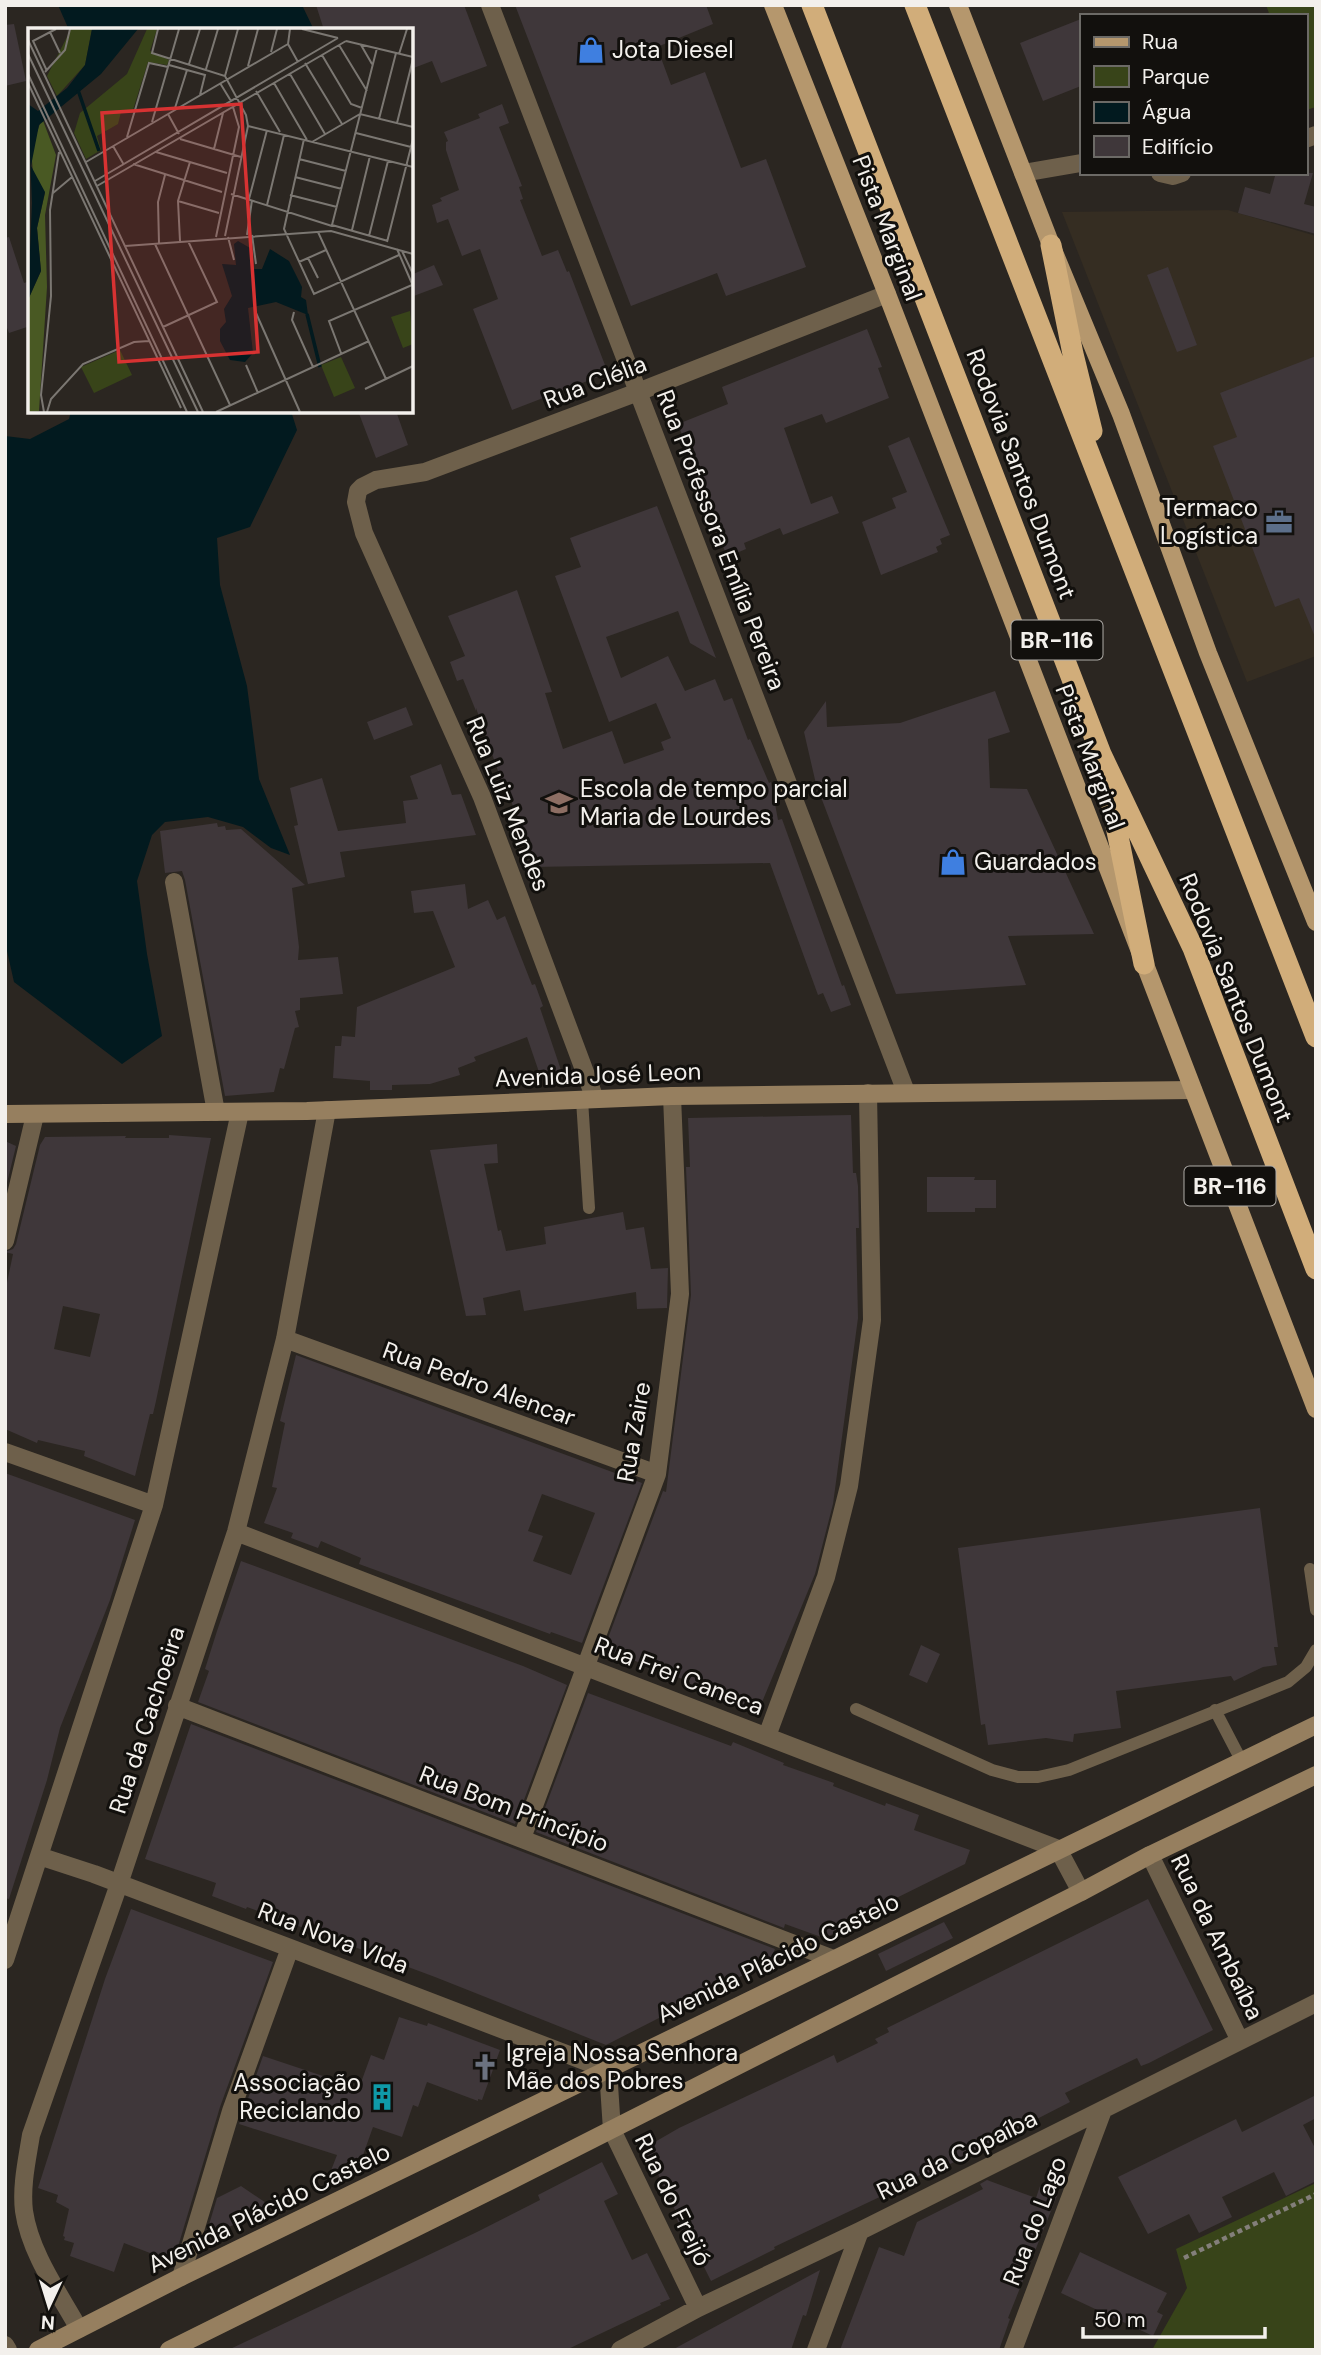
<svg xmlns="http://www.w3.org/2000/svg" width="1321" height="2355" font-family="'DM Sans',sans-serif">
	<rect width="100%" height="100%" fill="#2b2621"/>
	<path fill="#352d22" d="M1228 210 1316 236V656L1247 682 1062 212Z"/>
	<path fill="#384419" d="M1266 5H1316V107L1306 110 1305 108V16H1270Z
		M1316 2183V2350H1152L1187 2288 1176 2249Z"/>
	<path fill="#021a1f" d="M58 5H302L314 30H69Z
		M71 411H291L297 430 250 527 217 538 220 585 247 686 259 779 290 855 271 848 243 827 208 817 165 822 152 835 137 881 147 954 162 1036 122 1064 14 982 5 942V436L30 439 69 419Z"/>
	<path fill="#3f373a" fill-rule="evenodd" d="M316 5H464L487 66 441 83 432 61 411 69V30H324Z
		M515 5H706L713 24 657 47 671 85 705 72 741 168 766 159 806 267 726 296 717 273 631 306Z
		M1081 19V86L1043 101 1020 43Z
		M14 24 26 81 5 86V25Z
		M502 104 509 123 499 127 522 186 519 187 523 199 520 200 542 256 558 250 567 272 569 271 608 373 512 410 473 309 498 299 480 249 462 256 448 219 437 223 432 205 442 201 440 198 459 190 446 150V142L448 141 444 132 480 118 478 114Z
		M1284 173H1313L1304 204 1316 207V234L1238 213 1245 187 1270 194 1275 176Z
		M9 237 24 283 30 281V326L9 333 5 323V238Z
		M434 265 443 285 411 297V275Z
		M1168 267 1197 345 1177 352 1147 275Z
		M867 329 882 367 878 368 889 398 826 423 822 414 784 428 811 504 832 496 839 513 783 535 780 528 744 543 746 549 727 557 678 424 728 404 722 387Z
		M1316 356V637H1315L1299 598 1275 607 1213 446 1237 437 1220 393Z
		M358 411H396L408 445 376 458Z
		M909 437 950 535 940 539 942 544 936 547 938 552 881 575 862 522 896 508 892 498 907 492 888 446Z
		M657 506 716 658 690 643 678 611 606 637 621 678 668 656 685 691 715 679 724 701 732 698 748 740 750 739 769 783 771 782 778 820 782 819 842 986 844 985 851 1005 831 1012 823 993 818 995 770 863 532 867 509 794H506L476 708V711L463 679 457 681 450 662 465 656 448 616 517 590 552 692 545 693 563 749 612 731 624 764 664 750 661 742 671 738 656 703 609 722 555 576 581 567 570 538Z
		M995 691 1010 732 988 739 990 788 1027 789 1094 934 1008 936 1026 985 896 994 816 784 804 732 826 701 827 727 900 723Z
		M406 707 413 725 374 740 367 722Z
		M441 764 452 795 461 794 476 835 340 852 345 877 308 884 294 826 298 825 290 788 322 778 338 831 406 823 403 801 418 799 410 776Z
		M217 823 218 827 225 826 226 830 241 829 305 885 292 888 299 947 298 960 338 957 343 994 300 998V1010L295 1011 299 1027 295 1028 284 1069 280 1068 274 1092 225 1096 185 880 182 871 165 873 160 831Z
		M465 884 468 909 488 900 497 920 505 916 532 985 535 984 543 1006 540 1008 563 1076 541 1078 527 1037 474 1057 476 1061 458 1068 460 1075 430 1084 392 1085V1090H370V1081L333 1078 335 1046H341L342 1036 355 1037 357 1007 455 967 433 911 414 913 411 891Z
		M851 1115 853 1173H856L858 1186 859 1228H856L858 1318 833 1504 815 1574 760 1707 745 1702 743 1706 688 1687 690 1682 664 1672 604 1649 663 1491 666 1492 691 1295 686 1167H690L688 1118Z
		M169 1135 211 1138 156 1401 153 1414H150L135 1476 84 1456 85 1451 38 1440 37 1443 5 1429V1292L13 1254 5 1252 13 1249 16 1244 40 1145 45 1137 126 1136 125 1138H169ZM63 1306 100 1314 90 1357 54 1349Z
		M5 1141 16 1146 5 1191Z
		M497 1144 498 1163 484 1164 498 1231 501 1230 506 1251 546 1244 544 1227 623 1212 626 1230 644 1227 651 1269 668 1268 667 1308 637 1309 636 1292 524 1311 520 1290 483 1298 486 1315 466 1316 430 1150Z
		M927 1177H975L974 1180H996V1208H975V1212H927Z
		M296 1355 642 1483 582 1643 551 1632 550 1634 359 1564 361 1558 321 1541 318 1548 291 1538 293 1533 264 1523 277 1488 272 1487 285 1423 280 1421ZM542 1494 595 1513 571 1575 533 1561 543 1536 528 1531Z
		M5 1473 135 1520 110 1600 60 1728 47 1780 9 1899 5 1898Z
		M1260 1508 1278 1647H1274L1277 1665 1263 1667 1234 1681 1231 1676 1116 1691 1121 1728 1074 1734 1073 1742 1046 1738 988 1745 985 1724 981 1725 958 1548Z
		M241 1561 523 1666 567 1685 515 1824 198 1702 209 1671 205 1669 217 1631Z
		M921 1645 940 1654 927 1683 909 1675Z
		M588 1693 731 1746 733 1742 784 1763 783 1765 834 1783 833 1786 885 1806 886 1803 919 1815 914 1830 970 1850 965 1864 856 1918 858 1923 824 1938 785 1924 784 1928 536 1832Z
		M191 1724 775 1949 769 1962 606 2045 435 1977 247 1907 246 1909 212 1896 216 1883 145 1859Z
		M1148 1899 1213 2030 1149 2063 1141 2066 1137 2058 1065 2093 1070 2102 988 2144 990 2145 927 2175 926 2172 885 2192 886 2194 774 2247 775 2249 711 2281 687 2233 684 2235 675 2215 677 2214 658 2174 654 2176 641 2150 679 2128 834 2055 837 2063 878 2043 875 2039 889 2032 887 2028Z
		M131 1909 273 1962 220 2107 177 2250 163 2258 124 2243 114 2272 70 2256 74 2243 64 2240 65 2237 63 2236 69 2209 56 2202 58 2195 38 2188 105 1979Z
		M944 1922 953 1938 886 1971 878 1954Z
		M399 2017 427 2026 428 2023 500 2050 482 2100 478 2099V2101L427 2082 418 2107 413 2105 402 2137 373 2127 362 2158 330 2173 337 2155 239 2124 263 2056 359 2088 371 2055 384 2060Z
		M1316 2095V2118L1303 2125 1316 2150V2181L1286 2196 1274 2172 1222 2197 1232 2217 1199 2233 1189 2214 1148 2234 1118 2177 1236 2119 1242 2132Z
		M602 2162 618 2194 604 2201 632 2260 647 2253 670 2299 660 2303 661 2305 566 2350H228L477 2232 540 2200 538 2195Z
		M987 2180 1036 2198 1040 2186 1057 2196 1008 2318 1010 2319 999 2350H840L879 2247 904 2256 917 2222 983 2189 980 2184Z
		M241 2186 272 2207 205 2238 217 2198Z
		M1080 2252 1167 2293 1157 2312 1163 2315 1153 2336 1061 2293Z
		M820 2270 806 2316 803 2315 791 2350H672Z"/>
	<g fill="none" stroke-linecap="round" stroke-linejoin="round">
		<path stroke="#837f7a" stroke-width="4.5" stroke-dasharray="5 3.5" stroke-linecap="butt" d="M1184 2258 1316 2194"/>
		<path stroke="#6e604b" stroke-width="12" d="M582 1100 589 1208
			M1310 1569 1316 1610
			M856 1709 992 1770 1018 1777H1038L1069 1770 1288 1682 1306 1667 1316 1650
			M1215 1710 1241 1760"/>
		<path stroke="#6e604b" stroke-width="18" d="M490 5 906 1092
			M1305 139 1316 135
			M1023 173 1081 163
			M1160 173 1173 176 1182 173
			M174 882 216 1112
			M595 1099 482 797 364 533 356 502 358 491 362 487 376 480 425 472 638 392 887 294
			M5 1241 35 1115
			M285 1339 657 1474
			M5 1452 154 1505
			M236 1532 1058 1849 1081 1892
			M177 1706 833 1959
			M767 1736 826 1577 849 1486 872 1320 868 1093
			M522 1838 657 1474 680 1294 672 1096
			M1150 1855 1240 2041
			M39 1856 94 1874 290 1948 608 2070 612 2130 698 2308
			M5 1960 154 1505 240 1112
			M181 2277 231 2111 290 1948
			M79 2329C59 2293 30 2253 24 2211 21 2186 27 2160 31 2135L119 1884 236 1532 285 1339 327 1110
			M5 2345 8 2350
			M620 2350 698 2308 860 2231 1316 2003
			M816 2350 860 2231
			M1013 2350 1103 2110"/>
		<path stroke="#967f5f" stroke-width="18" d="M5 1114 307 1111 672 1096 1193 1090
			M38 2350 181 2277 1316 1725
			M169 2350 508 2182 1081 1892 1150 1855 1316 1775"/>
		<path stroke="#b5976d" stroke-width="18" d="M773 5 887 294 1316 1409
			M958 5 1051 245 1121 414 1208 653 1316 922"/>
		<path stroke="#d1ad7a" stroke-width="21" d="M812 5 1101 754 1193 948 1316 1269
			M915 5 1316 1037
			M1051 245 1073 354 1092 431
			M1108 787 1144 964"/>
	</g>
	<defs>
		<symbol id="shop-bare" viewBox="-9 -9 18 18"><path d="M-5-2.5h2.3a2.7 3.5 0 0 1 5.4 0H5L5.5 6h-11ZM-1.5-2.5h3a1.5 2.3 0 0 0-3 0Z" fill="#3f7fe0" stroke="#12100d" stroke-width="2.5" paint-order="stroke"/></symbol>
		<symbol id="office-bare" viewBox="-9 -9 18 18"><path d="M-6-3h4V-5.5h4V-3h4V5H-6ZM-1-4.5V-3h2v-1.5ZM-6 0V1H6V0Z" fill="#5c6f8a" stroke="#12100d" stroke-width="2.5" paint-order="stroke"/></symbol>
		<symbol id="school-bare" viewBox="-9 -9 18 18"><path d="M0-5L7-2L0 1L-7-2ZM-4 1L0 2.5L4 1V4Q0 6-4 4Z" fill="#8d6e63" stroke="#12100d" stroke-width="2.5" paint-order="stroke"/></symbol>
		<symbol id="church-bare" viewBox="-9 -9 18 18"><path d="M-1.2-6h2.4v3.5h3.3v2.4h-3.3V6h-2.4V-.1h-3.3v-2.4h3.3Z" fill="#6b7280" stroke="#12100d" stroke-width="2.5" paint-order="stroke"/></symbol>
		<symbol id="building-bare" viewBox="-9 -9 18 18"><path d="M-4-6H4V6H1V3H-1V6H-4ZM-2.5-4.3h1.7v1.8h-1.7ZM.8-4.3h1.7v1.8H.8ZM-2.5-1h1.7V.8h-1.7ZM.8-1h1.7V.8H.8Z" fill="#0f9aa8" stroke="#12100d" stroke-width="2.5" paint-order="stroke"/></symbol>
	</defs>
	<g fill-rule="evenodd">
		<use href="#shop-bare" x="572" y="31" width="38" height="38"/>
		<use href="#office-bare" x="1260" y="503" width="38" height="38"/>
		<use href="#school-bare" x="540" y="784" width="38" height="38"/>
		<use href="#shop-bare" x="934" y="843" width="38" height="38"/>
		<use href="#church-bare" x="466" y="2048" width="38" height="38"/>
		<use href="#building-bare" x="363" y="2078" width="38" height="38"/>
	</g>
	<g text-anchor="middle" stroke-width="6" stroke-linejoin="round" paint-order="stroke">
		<g fill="#12100d" stroke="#b0ada9" stroke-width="2">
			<rect x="1011.5" y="620.5" width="91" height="39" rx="5"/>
			<rect x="1184.5" y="1166.5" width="91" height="39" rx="5"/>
		</g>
		<g font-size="23" font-weight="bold" fill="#f3f0ec">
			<text x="1057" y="648">BR-116</text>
			<text x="1230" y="1194">BR-116</text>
		</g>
		<g font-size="24" fill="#f3f0ec" stroke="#12100d" text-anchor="start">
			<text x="612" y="58">Jota Diesel</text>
			<text x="1258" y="516" text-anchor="end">Termaco<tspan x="1258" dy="28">Logística</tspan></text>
			<text x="580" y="797">Escola de tempo parcial<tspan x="580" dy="28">Maria de Lourdes</tspan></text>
			<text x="974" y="870">Guardados</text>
			<text x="506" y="2061">Igreja Nossa Senhora<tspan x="506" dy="28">Mãe dos Pobres</tspan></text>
			<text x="361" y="2091" text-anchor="end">Associação<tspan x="361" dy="28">Reciclando</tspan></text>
		</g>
		<g font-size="24" fill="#f3f0ec" stroke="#12100d">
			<text transform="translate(887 228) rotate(69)" y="8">Pista Marginal</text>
			<text transform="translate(595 382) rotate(-21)" y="8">Rua Clélia</text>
			<text transform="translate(1021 474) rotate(69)" y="8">Rodovia Santos Dumont</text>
			<text transform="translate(721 540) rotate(69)" y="8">Rua Professora Emília Pereira</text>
			<text transform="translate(1090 757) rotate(69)" y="8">Pista Marginal</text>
			<text transform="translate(508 804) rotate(68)" y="8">Rua Luiz Mendes</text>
			<text transform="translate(1236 998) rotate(68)" y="8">Rodovia Santos Dumont</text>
			<text transform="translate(598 1075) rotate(-2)" y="8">Avenida José Leon</text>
			<text transform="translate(479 1384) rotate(20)" y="8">Rua Pedro Alencar</text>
			<text transform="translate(634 1432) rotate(-80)" y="8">Rua Zaire</text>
			<text transform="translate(679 1676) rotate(21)" y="8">Rua Frei Caneca</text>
			<text transform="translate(147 1720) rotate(-72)" y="8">Rua da Cachoeira</text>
			<text transform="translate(514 1809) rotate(21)" y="8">Rua Bom Princípio</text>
			<text transform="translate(1217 1937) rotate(64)" y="8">Rua da Ambaíba</text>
			<text transform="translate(333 1938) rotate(21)" y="8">Rua Nova VIda</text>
			<text transform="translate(778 1958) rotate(-26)" y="8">Avenida Plácido Castelo</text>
			<text transform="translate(957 2155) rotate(-26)" y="8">Rua da Copaíba</text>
			<text transform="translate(673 2200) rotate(64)" y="8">Rua do Freijó</text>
			<text transform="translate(269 2208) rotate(-26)" y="8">Avenida Plácido Castelo</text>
			<text transform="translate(1035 2221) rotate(-69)" y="8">Rua do Lago</text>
		</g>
	</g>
	<g transform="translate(28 28)">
		<rect width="385" height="385" fill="#2b2621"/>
		<path d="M43 1H64L57 37 29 68 19 48ZM119 1H129L122 23 141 32 139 37 120 34 104 85 93 84 90 96 69 108 73 122 58 131 46 105 52 85 99 46ZM382 283 385 316 375 320 363 289ZM92 322 104 347 66 365 53 339ZM313 329 327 360 306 369 293 337Z" fill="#384419"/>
		<path d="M14 90 28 127 17 187 19 259 11 383 0 384V272L13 243 9 200 17 165 5 145 3 121Z" fill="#495923"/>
		<path d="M64 1H110L73 46 11 97 3 138 17 164 9 200 13 243 0 272 4 175 0 76 10 83 39 60 57 37ZM210 213 222 220 226 241H234L242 221 261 233 274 259 273 269 278 272 280 287 248 274 220 280 225 325 217 334 202 332 192 313V301L198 294 196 281 204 268 194 236 208 237 206 216Z" fill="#021a1f"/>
		<path fill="none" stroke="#021a1f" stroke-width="3.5" d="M50 62 71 123M279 286 292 339"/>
		<path fill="none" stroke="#7b7772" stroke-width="2" d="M130 1 124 25 197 48 218 87 220 98 197 208M262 1 260 16 270 34M274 1 310 10M22 4 32 25M0 12 175 384M318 13 385 29M311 17 339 63M333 17 344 36M349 20 304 197 360 213M243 24 249 1M0 26 170 384M371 26 379 1M294 27 323 76 334 80M277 35 314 96M161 36 172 1M141 37 177 47 172 67M220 38 230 1M178 41 190 1M19 43 5 13 28 1M17 44 37 22 42 1M0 46 159 384M262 46 297 106M197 48 210 1M0 55 153 380M192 55 203 73M246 55 279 112M228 63 252 104M147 80 159 42M140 86 151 106M351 91 368 25M124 94 151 1M369 95 385 31M220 98 385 139M328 105 383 119M99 109 121 35 140 39M152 111 213 129M276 111 256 201 286 266 371 227M284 114 332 86 385 99M85 118 96 137M186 121 195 85M128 124 199 145M271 131 318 143M58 134 260 16M105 136 194 164M267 149 314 161M67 153 310 10M69 158 318 13M25 165 44 149M203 166 304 198M262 167 309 179M221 171 239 102M150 173 191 185M239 177 256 107M324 202 342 128M290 204 358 351M219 207 224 172M224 207 228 236M341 208 360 133M188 209 211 99 205 79M200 209 206 232M152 213 150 173 162 134M359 214 385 111M131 215 130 174 137 147M127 216 202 377M97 218 303 203 385 226M369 221 385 258M374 223 385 246M280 230 290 250M271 234 298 222M266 284 264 292 285 339M228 285 272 384M135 299 189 274 160 213M313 325 301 293 384 257M218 337 230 365M337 361 385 338M16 384 13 367 23 268 22 182 31 124M19 384 23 371 55 336 106 314 121 313M188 384 341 313"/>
		<path fill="#d73232" fill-opacity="0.15" stroke="#d73232" stroke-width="3.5" d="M213 76 230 324 91 334 74 85Z"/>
		<rect width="385" height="385" fill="none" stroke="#f3f0ec" stroke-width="3.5"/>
	</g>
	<rect width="1321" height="2355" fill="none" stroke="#f3f0ec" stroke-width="14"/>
	<rect x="1080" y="14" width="228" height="161" fill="#12100d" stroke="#6c6a66" stroke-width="2"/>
	<rect x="1094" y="37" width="35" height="10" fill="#b5976d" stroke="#6c6a66" stroke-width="2"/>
	<text x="1142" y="49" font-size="21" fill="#f3f0ec">Rua</text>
	<rect x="1094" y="66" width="35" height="21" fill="#384419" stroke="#6c6a66" stroke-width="2"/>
	<text x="1142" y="84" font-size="21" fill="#f3f0ec">Parque</text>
	<rect x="1094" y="102" width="35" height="21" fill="#021a1f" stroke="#6c6a66" stroke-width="2"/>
	<text x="1142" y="119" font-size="21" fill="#f3f0ec">Água</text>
	<rect x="1094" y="136" width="35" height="21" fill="#3f373a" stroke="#6c6a66" stroke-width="2"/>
	<text x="1142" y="154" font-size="21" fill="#f3f0ec">Edifício</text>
	<g transform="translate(49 2306) rotate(184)" stroke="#12100d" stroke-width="5" paint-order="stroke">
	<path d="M0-5L12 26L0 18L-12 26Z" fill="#f3f0ec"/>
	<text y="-10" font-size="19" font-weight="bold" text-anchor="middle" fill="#f3f0ec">N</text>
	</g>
	<path d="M1083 2327v10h182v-10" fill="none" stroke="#f3f0ec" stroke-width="3.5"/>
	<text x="1094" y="2327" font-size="21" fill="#f3f0ec" stroke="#12100d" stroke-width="5" paint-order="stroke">50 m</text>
</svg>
